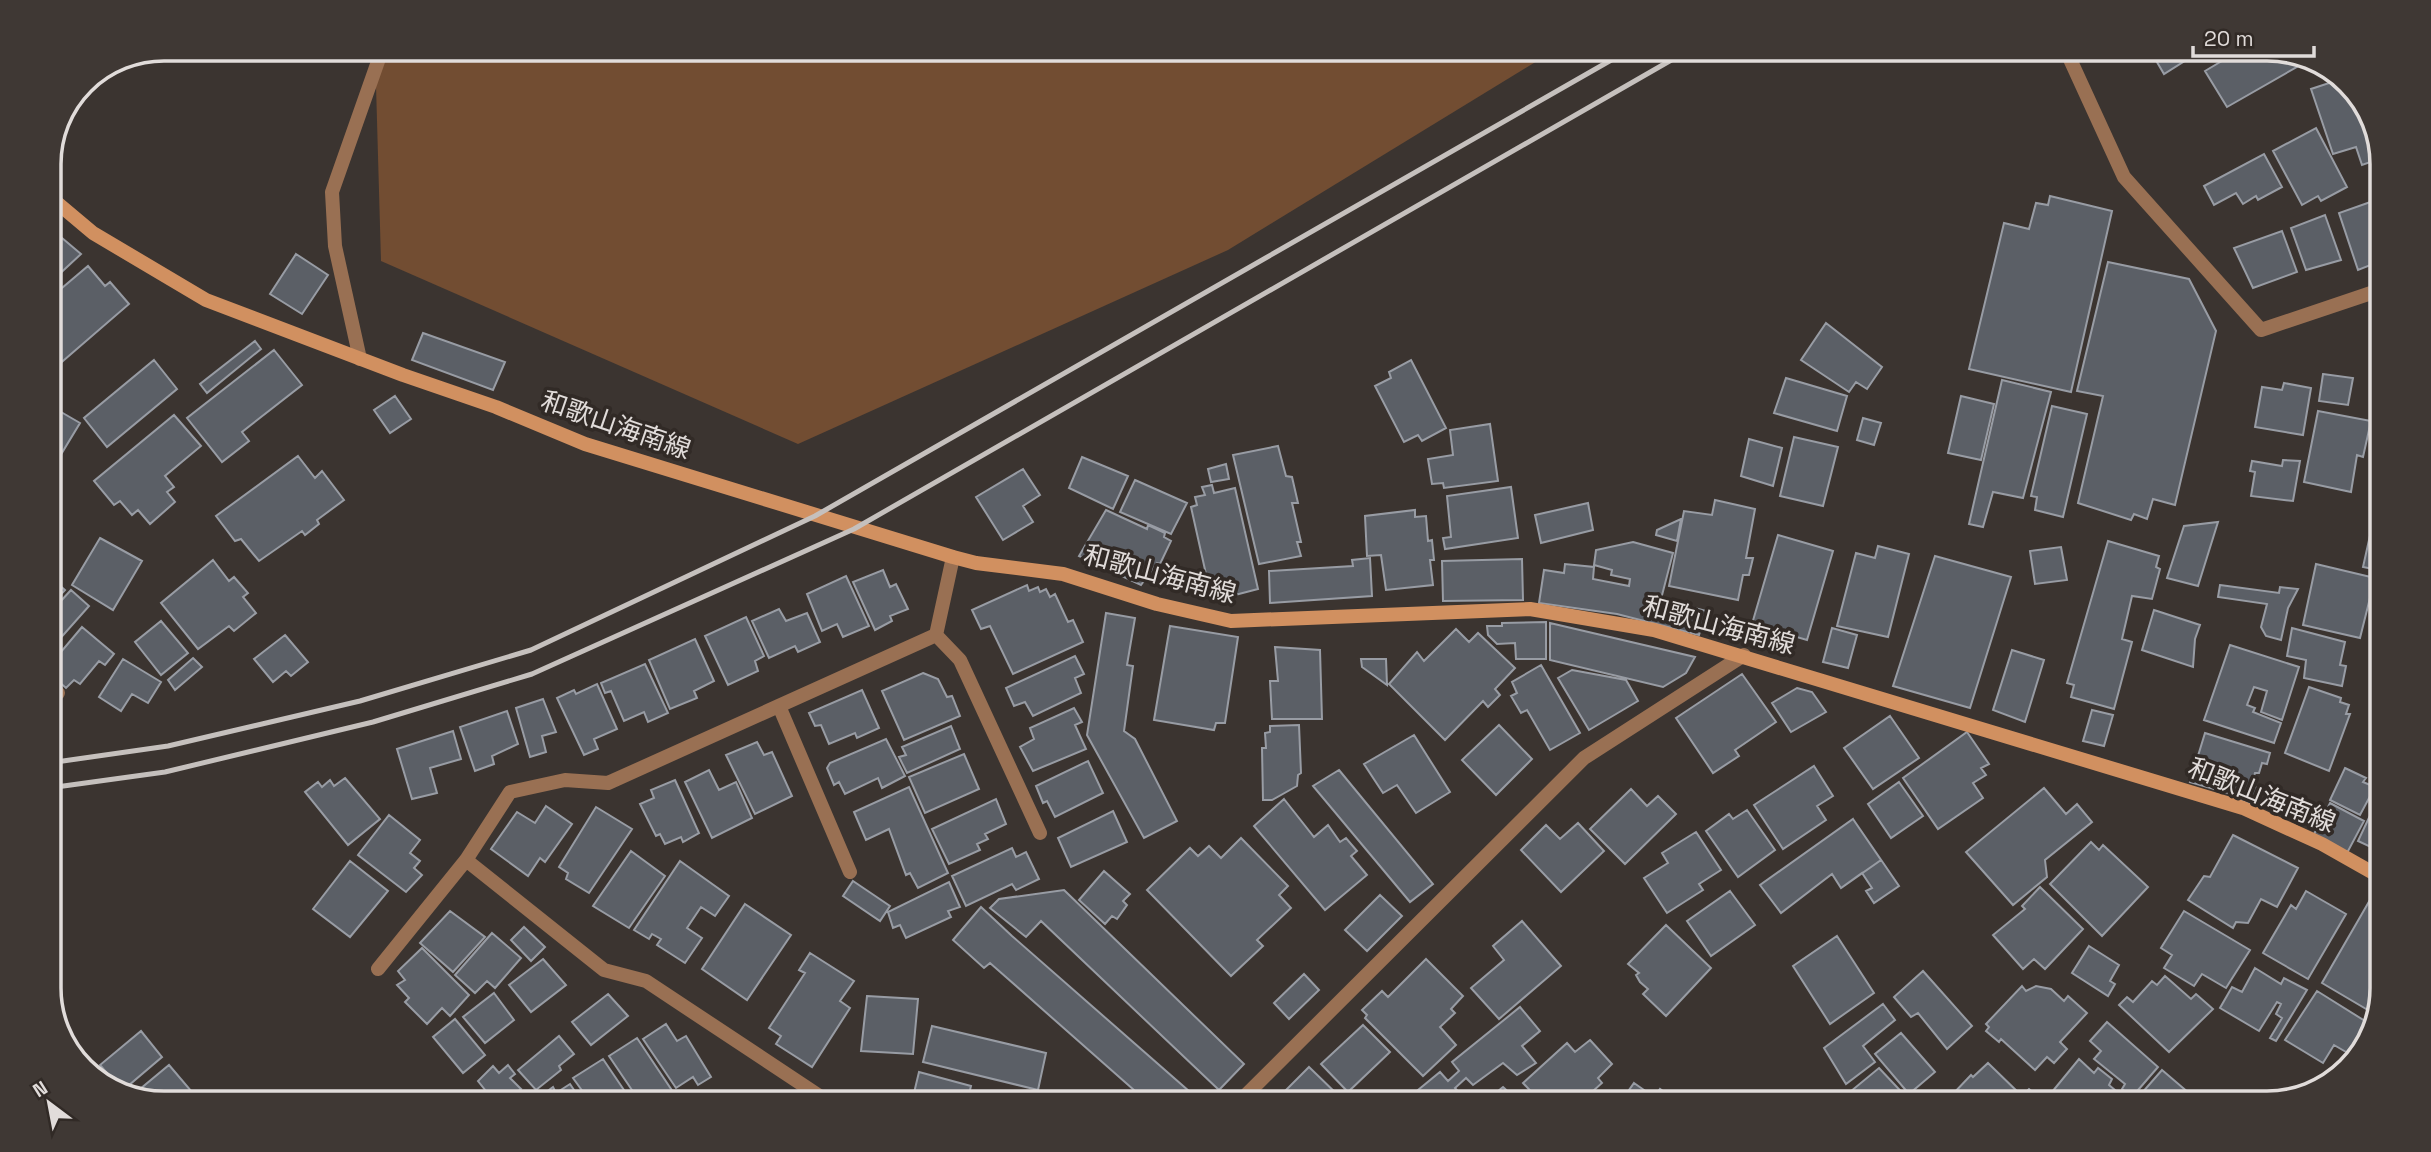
<svg xmlns="http://www.w3.org/2000/svg" width="2431" height="1152" font-family="'Space Grotesk','Noto Sans JP',sans-serif">
	<rect width="100%" height="100%" fill="#3b3430"/>
	<path fill="#724d32" d="M375 50 1547 55 1228 250 798 444 381 261Z"/>
	<path fill="#5b5f66" stroke="#989ca4" stroke-width="2" d="M2154 57H2191L2164 74Z
		M2227 58H2308L2309 60 2227 107 2205 71Z
		M2338 80 2362 100 2382 158 2362 165 2356 147 2333 154 2311 89Z
		M2316 128 2347 187 2321 201 2318 196 2302 205 2273 151Z
		M2264 154 2282 187 2258 200 2256 196 2243 204 2236 193 2214 205 2204 186Z
		M2050 196 2112 211 2071 392 1969 369 2004 223 2029 229 2036 203 2048 205Z
		M2379 199 2381 239 2376 241 2381 261 2358 270 2339 213Z
		M2325 215 2341 260 2306 270 2291 228Z
		M49 227 81 254 54 279 49 274Z
		M2282 231 2297 272 2253 288 2234 248Z
		M296 254 328 275 302 314 270 294Z
		M2108 262 2189 279 2216 331 2175 505 2153 499 2147 519 2134 514 2131 520 2078 503 2103 396 2077 391Z
		M88 266 105 286 110 282 129 304 49 373V299Z
		M1826 323 1882 367 1867 389 1856 382 1849 392 1801 360Z
		M423 333 505 362 493 390 412 360Z
		M255 341 261 349 207 393 200 384Z
		M274 350 302 385 242 432 249 441 222 462 187 418Z
		M154 360 177 389 107 447 84 418Z
		M1411 360 1446 428 1422 441 1418 435 1404 442 1375 386 1391 378 1389 372Z
		M2323 374 2353 378 2348 405 2319 401Z
		M1786 378 1847 396 1837 431 1774 413Z
		M2002 380 2051 392 2023 498 1993 492 1983 527 1969 524Z
		M2284 383 2311 388 2303 435 2255 427 2262 387 2282 390Z
		M395 396 411 419 390 433 374 410Z
		M1961 396 1994 404 1981 460 1948 453Z
		M49 405 80 423 57 461 49 456Z
		M2052 406 2087 414 2063 517 2035 510 2037 497 2031 496Z
		M2318 411 2371 421 2363 457 2357 455 2351 492 2304 482Z
		M174 415 201 446 165 476 174 487 167 492 175 502 150 524 138 510 132 515 120 501 114 505 94 481Z
		M1863 418 1881 423 1874 445 1857 440Z
		M1490 424 1498 481 1444 488 1443 483 1432 484 1428 459 1453 455 1450 430Z
		M1794 437 1838 447 1823 506 1780 496Z
		M1749 439 1782 448 1773 486 1741 476Z
		M1278 446 1286 476 1292 477 1298 503H1292L1301 542H1297L1301 556 1259 564 1233 455Z
		M298 456 315 478 322 471 344 500 317 520 319 524 305 535 302 531 259 561 241 539 235 541 216 516Z
		M1082 457 1128 476 1113 509 1069 488Z
		M2283 460 2300 461 2293 501 2251 496 2255 472 2250 471 2252 461 2282 466Z
		M1226 464 1229 479 1211 482 1208 469Z
		M1023 469 1040 495 1023 506 1033 522 1003 540 976 497Z
		M1135 480 1187 503 1171 534 1120 512Z
		M1212 485 1214 493 1235 488 1258 589 1212 601 1191 507 1197 505 1195 497 1205 495 1202 487Z
		M1511 487 1518 538 1445 549 1443 538 1451 537 1447 496Z
		M1715 500 1755 509 1746 558H1753L1749 575H1743L1738 600 1669 586 1684 511 1712 515Z
		M1588 503 1593 530 1541 543 1535 515Z
		M1106 510 1147 529 1148 525 1165 533 1164 537 1171 541 1160 564 1157 563 1141 585 1079 556Z
		M1415 510V517L1426 516 1428 541 1432 540 1434 560H1430L1433 585 1386 590 1381 555 1367 556 1365 516Z
		M1681 519 1677 541 1656 535 1657 530Z
		M2218 522 2198 586 2167 578 2184 526Z
		M2371 531 2378 532V570L2363 567Z
		M1778 535 1833 551 1807 640 1752 624Z
		M100 538 142 561 113 610 72 585Z
		M2108 541 2159 556 2156 567 2160 569 2152 599 2132 596 2122 639 2132 642 2114 709 2071 697 2074 685 2067 683Z
		M1633 542 1673 553 1661 599 1706 611 1699 635 1617 614 1539 603 1544 570 1564 573 1565 564 1594 567 1593 579 1629 586 1630 579 1611 575 1612 570 1594 565 1596 550Z
		M1878 546 1909 554 1888 637 1837 626 1856 553 1875 558Z
		M2061 547 2067 580 2035 584 2030 551Z
		M1935 556 2011 577 1970 708 1893 686Z
		M1370 558 1372 596 1270 603 1269 571 1353 566 1352 560Z
		M1522 559 1523 600 1443 601 1442 561Z
		M213 560 229 581 234 577 248 593 243 597 256 613 234 631 229 626 198 649 161 603Z
		M2316 564 2375 578 2360 638 2303 625Z
		M883 570 890 587 896 584 908 609 890 616 892 621 875 630 853 582Z
		M49 576 65 590 49 607Z
		M846 576 869 626 843 637 837 624 822 631 807 594Z
		M1027 585 1029 591 1038 587 1040 592 1046 589 1050 597 1055 594 1068 622 1073 620 1083 642 1013 674 990 626 981 629 972 610Z
		M2220 585 2279 593 2280 587 2298 589 2288 608 2281 640 2266 636 2261 627 2267 604 2218 597Z
		M71 590 89 606 50 650 49 614Z
		M779 609 786 621 807 613 820 642 798 652 795 646 769 658 752 621Z
		M2154 610 2200 625 2195 639 2193 667 2142 650Z
		M1106 613 1135 618 1127 665 1133 666 1124 731 1135 739 1177 821 1144 838 1087 735Z
		M746 617 764 656 755 661 758 671 728 685 705 636Z
		M161 621 188 653 161 675 135 642Z
		M1546 622V659H1516L1515 643 1497 644 1488 635 1487 626H1502V623Z
		M1550 623 1695 657 1686 673 1663 687 1550 660Z
		M1170 626 1238 637 1225 723H1216L1214 730 1154 720Z
		M82 627 114 654 105 665 99 661 80 684 74 680 66 688 49 673V666Z
		M1832 628 1857 635 1848 668 1823 662Z
		M2292 628 2345 642 2340 665 2346 666 2342 686 2304 678 2306 660 2287 656Z
		M1456 629 1469 642 1478 633 1515 668 1495 689 1500 695 1488 707 1483 701 1445 740 1389 684 1417 652 1424 661Z
		M285 635 308 662 291 676 286 671 273 682 254 659Z
		M695 639 714 681 694 691 697 698 670 709 649 660Z
		M2230 645 2299 667 2282 720 2261 712 2267 691 2254 687 2247 705 2255 708 2253 712 2281 723 2274 743 2204 720Z
		M1275 647 1320 650 1322 719H1272L1270 681H1278Z
		M2012 650 2044 660 2025 722 1993 710Z
		M1075 656 1084 674 1075 678 1081 693 1033 716 1025 702 1014 706 1006 688Z
		M193 658 202 667 175 690 168 680Z
		M123 659 161 682 148 703 132 694 121 711 99 697Z
		M1361 659H1386L1387 685 1362 667Z
		M645 664 668 713 648 722 644 712 624 721 611 691 605 693 601 683Z
		M1541 665 1580 733 1550 750 1527 710 1521 713 1511 696 1517 693 1512 682Z
		M1572 670 1626 680 1638 701 1589 730 1558 678Z
		M923 673 938 679 947 697 952 696 960 716 904 740 882 691Z
		M1742 674 1776 722 1735 750 1739 756 1713 773 1676 718Z
		M597 684 617 729 594 739 598 749 584 755 557 698 574 690 576 694Z
		M2309 687 2341 698 2340 702 2349 705 2346 714H2350L2329 771 2285 753Z
		M1797 688 1812 692 1826 712 1791 732 1772 703Z
		M862 690 879 728 857 738 855 733 829 744 821 725 815 726 809 713Z
		M543 699 556 732 542 736 546 752 530 757 516 708Z
		M1074 708 1082 722 1075 725 1086 749 1033 771 1020 747 1034 739 1030 728Z
		M2092 710 2113 715 2104 746 2083 741Z
		M507 711 518 744 492 756 494 764 475 771 460 727Z
		M1890 716 1919 758 1873 789 1844 748Z
		M1299 725 1301 773 1298 775 1297 786 1272 800H1263L1262 748H1266L1265 733 1270 732V726Z
		M1499 725 1532 759 1496 795 1462 760Z
		M951 726 960 749 907 773 899 757 906 755 902 747Z
		M453 731 461 759 430 768 437 793 412 799 397 749Z
		M1967 732 1989 764 1981 768 1986 775 1973 783 1983 798 1938 829 1903 778Z
		M2205 733 2270 753 2267 764 2262 763 2259 773H2255L2251 786 2258 788 2253 805 2240 801 2242 797 2190 782Z
		M1414 735 1450 792 1416 813 1397 785 1383 793 1364 764Z
		M886 739 905 776 882 788 878 778 845 794 839 782 834 785 827 768 830 763Z
		M757 742 764 755 772 752 792 796 755 814 726 755Z
		M964 754 979 789 925 813 909 777Z
		M1088 761 1103 793 1055 817 1047 801 1043 803 1036 786Z
		M1814 766 1833 796 1817 806 1826 820 1783 849 1754 805Z
		M2345 768 2366 778 2363 782 2375 787 2360 815 2330 800Z
		M709 770 719 790 736 782 752 818 712 838 685 782Z
		M1339 770 1433 884 1410 902 1313 786Z
		M345 778 380 819 348 845 305 792 318 782 322 787 330 780 334 786Z
		M675 780 699 833 683 842 681 837 665 844 660 834 656 836 640 804 654 798 651 790Z
		M1899 782 1923 816 1891 838 1868 804Z
		M909 787 948 873 918 888 910 873 906 875 889 829 866 840 854 812Z
		M2044 788 2066 814 2077 804 2092 822 2045 860 2047 877 2013 905 1966 852Z
		M1631 789 1647 806 1658 796 1676 814 1625 864 1590 829Z
		M996 799 1006 824 985 834 988 839 977 844 980 850 949 864 932 829Z
		M1284 799 1314 837 1328 825 1340 842 1346 838 1357 851 1351 856 1367 875 1325 910 1254 826Z
		M2330 803 2364 821 2347 853 2313 836Z
		M2375 805V849L2358 841Z
		M546 806 572 824 545 862 540 858 528 876 491 849 517 812 535 823Z
		M596 807 632 829 589 893 566 879 568 873 559 867Z
		M1747 810 1775 850 1738 877 1706 831 1729 814 1733 819Z
		M1113 811 1127 842 1071 867 1058 838Z
		M389 815 420 840 410 853 420 861 414 868 422 875 406 892 358 855Z
		M1853 819 1899 886 1874 903 1866 891 1872 888 1862 873 1841 888 1832 874 1781 913 1760 885Z
		M1853 819 1881 860 1841 888 1832 874 1781 913 1760 885Z
		M1578 823 1604 851 1561 892 1521 850 1546 825 1560 839Z
		M1696 832 1721 870 1699 884 1703 890 1667 913 1644 878 1668 863 1662 853Z
		M2233 835 2298 868 2277 907 2261 899 2248 923 2236 922 2233 928 2188 900 2204 876 2210 877Z
		M1241 838 1288 886 1279 895 1291 908 1257 940 1263 946 1231 976 1147 890 1190 848 1198 856 1209 846 1221 858Z
		M2091 842 2099 850 2103 845 2148 887 2102 936 2050 884Z
		M1012 848 1016 857 1026 852 1039 879 1016 890 1012 884 966 906 952 876Z
		M631 851 665 876 629 928 593 906Z
		M350 861 388 891 350 937 313 909Z
		M680 861 729 896 715 916 701 907 687 928 702 938 685 963 657 945 661 939 652 934 649 939 634 930Z
		M1104 871 1130 894 1123 901 1127 905 1117 919 1112 916 1105 924 1079 900Z
		M853 881 890 906 880 921 843 896Z
		M949 882 960 907 948 911 951 917 906 938 900 925 893 928 888 912Z
		M2040 887 2083 929 2045 969 2034 959 2023 969 1993 935 2025 909 2022 906Z
		M1064 890 1244 1064 1219 1090 1041 921 1026 937 990 908 999 899Z
		M1730 891 1755 925 1711 956 1687 921Z
		M2306 891 2346 914 2308 979 2263 953 2291 905 2296 909Z
		M2374 893V894L2373 1013 2322 983Z
		M1380 895 1402 916 1367 951 1345 930Z
		M745 904 791 935 747 1000 702 969Z
		M981 907 1012 936 1198 1099 1143 1098 990 963 984 968 953 940Z
		M450 911 485 937 453 972 420 943Z
		M2184 911 2250 950 2226 988 2202 974 2194 986 2164 968 2172 955 2161 948Z
		M1522 921 1561 966 1499 1019 1471 988 1504 960 1493 946Z
		M1666 925 1711 968 1666 1016 1643 994 1648 989 1640 982 1636 975 1639 973 1628 964Z
		M524 927 545 947 531 961 511 940Z
		M492 933 521 958 495 988 487 981 475 993 455 975Z
		M1837 936 1874 993 1830 1024 1793 966Z
		M2089 946 2119 965 2110 981 2115 984 2108 996 2072 973Z
		M422 948 469 995 450 1016 442 1008 427 1024 405 1002 409 998 397 985 405 980 398 971Z
		M810 953 854 981 840 1001 850 1008 812 1067 776 1044 781 1036 769 1028 805 973 799 970Z
		M543 959 566 985 531 1012 509 985Z
		M1426 959 1463 996 1451 1009 1455 1013 1440 1027 1456 1045 1423 1076 1365 1018 1367 1015 1362 1010 1382 991 1388 997Z
		M2255 968 2281 984 2284 978 2307 990 2276 1041 2270 1038 2282 1018 2276 1014 2281 1004 2277 1002 2259 1031 2220 1008 2232 987 2242 992Z
		M1923 971 1972 1026 1947 1049 1918 1013 1911 1017 1894 997Z
		M1304 974 1319 990 1289 1019 1274 1003Z
		M2165 976 2191 999 2196 994 2213 1009 2169 1052 2119 1005 2127 997 2133 1002 2152 981 2157 985Z
		M2022 986 2026 991 2036 986 2051 989 2064 1001 2068 996 2087 1013 2060 1042 2067 1049 2054 1063 2047 1057 2035 1070 2001 1039 1999 1042 1986 1031 1989 1027 1986 1024Z
		M2317 991 2373 1026V1032L2353 1056 2334 1045 2323 1063 2285 1040Z
		M494 993 514 1020 485 1043 463 1017Z
		M608 994 628 1016 591 1045 572 1022Z
		M867 996 918 999 913 1054 861 1051Z
		M1883 1004 1895 1020 1863 1046 1875 1062 1846 1084 1824 1048Z
		M1520 1007 1540 1031 1522 1046 1536 1063 1517 1075 1503 1063 1473 1085 1466 1078 1455 1088 1461 1095 1456 1100 1407 1099 1440 1072 1448 1081 1459 1071 1452 1062Z
		M455 1019 485 1055 463 1073 433 1037Z
		M2107 1022 2158 1067 2132 1097 2122 1089 2125 1084 2094 1059 2101 1051 2090 1041Z
		M666 1024 677 1041 686 1036 711 1077 698 1085 693 1077 676 1088 643 1039Z
		M1363 1025 1390 1052 1348 1092 1321 1064Z
		M932 1026 1046 1053 1038 1090 923 1062Z
		M141 1031 162 1057 122 1091 100 1065Z
		M1901 1033 1935 1072 1909 1094 1875 1054Z
		M559 1036 574 1054 559 1066 561 1070 536 1090 518 1070Z
		M637 1038 673 1092 666 1096H636L609 1056Z
		M1590 1040 1612 1064 1598 1078 1602 1083 1583 1100H1539L1523 1083 1567 1043 1575 1052Z
		M603 1059 628 1096H586L573 1078Z
		M2079 1059 2094 1073 2098 1068 2112 1079 2109 1085 2127 1100 2125 1102H2063L2052 1092Z
		M1988 1063 2022 1096 2029 1089 2043 1101 1951 1102 1954 1099 1951 1096 1971 1075 1973 1077Z
		M169 1065 192 1092 189 1094H134Z
		M508 1065 515 1074 510 1078 521 1089 512 1096H490L478 1081 493 1066 499 1073Z
		M1309 1067 1342 1099 1278 1098Z
		M1879 1068 1911 1102 1839 1101Z
		M2162 1070 2196 1099 2192 1103 2134 1102Z
		M919 1072 971 1086 968 1098 913 1097Z
		M1634 1083 1654 1097 1660 1089 1676 1101 1622 1100Z
		M570 1084 578 1096H541L553 1087 556 1093Z
		M1503 1087 1517 1100H1487Z"/>
	<g fill="none" stroke-linecap="round" stroke-linejoin="round">
		<path stroke="#997053" stroke-width="14" d="M2069 57 2124 177 2261 330 2380 290
			M360 359 335 246 332 192 382 50
			M936 635 960 660 1040 833
			M49 685 58 693
			M779 706 850 872
			M466 860 604 970 646 981 821 1097
			M378 969 466 860 510 792 565 780 608 783 936 635 953 557
			M1242 1099 1584 758 1744 655"/>
		<path stroke="#d19060" stroke-width="14" d="M49 196 93 233 206 300 403 375 496 407 585 444 953 557 976 563 1063 574 1157 604 1231 621 1530 609 1654 630 2243 808 2322 844 2375 874"/>
		<path stroke="#c5c0bd" stroke-width="5" d="M49 763 168 746 360 701 531 650 815 516 1620 55
			M49 788 165 772 373 722 532 674 854 529 1680 55"/>
	</g>
	<g text-anchor="middle" stroke-width="7" stroke-linejoin="round" paint-order="stroke">
		<g font-size="26" fill="#e1dcda" stroke="#312a26">
			<text transform="translate(616 425) rotate(19)" y="9">和歌山海南線</text>
			<text transform="translate(1160 574) rotate(15)" y="9">和歌山海南線</text>
			<text transform="translate(1719 625) rotate(15)" y="9">和歌山海南線</text>
			<text transform="translate(2262 795) rotate(22)" y="9">和歌山海南線</text>
		</g>
	</g>
	<path d="M0 0H2431V1152H0ZM164 61H2267A103 103 0 0 1 2370 164V988A103 103 0 0 1 2267 1091H164A103 103 0 0 1 61 988V164A103 103 0 0 1 164 61Z" fill="#3f3834" fill-rule="evenodd"/>
	<path fill="none" stroke="#e1dcda" stroke-width="3.5" d="M164 61H2267A103 103 0 0 1 2370 164V988A103 103 0 0 1 2267 1091H164A103 103 0 0 1 61 988V164A103 103 0 0 1 164 61Z"/>
	<g transform="translate(49 1103) rotate(328)" stroke="#312a26" stroke-width="5" paint-order="stroke">
	<path d="M0-5L12 26L0 18L-12 26Z" fill="#e1dcda"/>
	<text y="-10" font-size="19" font-weight="bold" text-anchor="middle" fill="#e1dcda">N</text>
	</g>
	<path d="M2193 46v10h121v-10" fill="none" stroke="#e1dcda" stroke-width="3.5"/>
	<text x="2204" y="46" font-size="21" fill="#e1dcda" stroke="#312a26" stroke-width="5" paint-order="stroke">20 m</text>
</svg>
